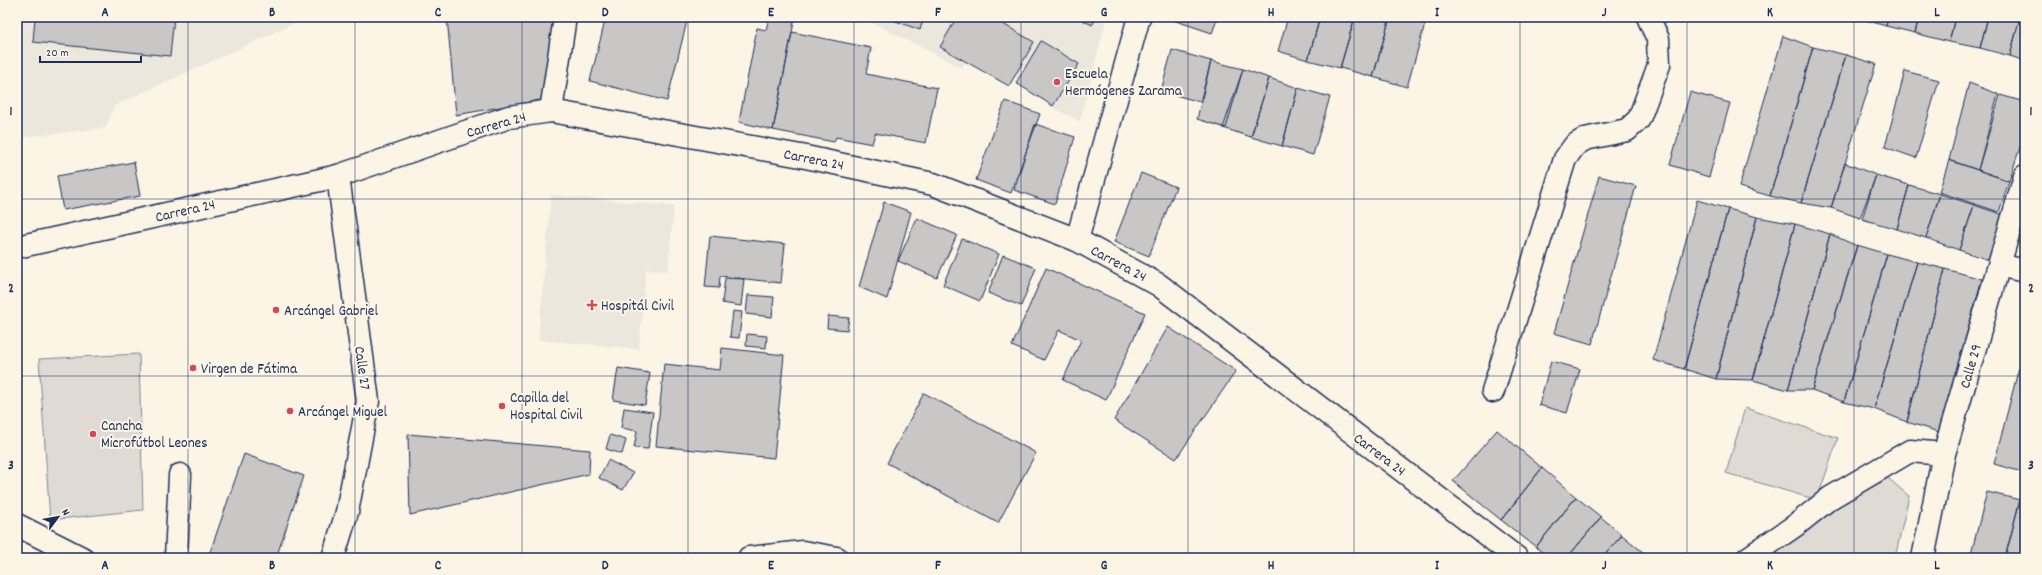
<svg xmlns="http://www.w3.org/2000/svg" width="2042" height="575" font-family="Dekko,sans-serif">
	<rect width="100%" height="100%" fill="#fcf5e5"/>
	<filter id="ink" filterUnits="userSpaceOnUse"><feTurbulence type="fractalNoise" baseFrequency=".025" numOctaves="2"/><feDisplacementMap in="SourceGraphic" scale="8" xChannelSelector="R" yChannelSelector="G"/><feConvolveMatrix kernelMatrix="1 2 1 2 8 2 1 2 1" color-interpolation-filters="sRGB"/></filter>
	<g filter="url(#ink)">
		<path fill="#ece7dc" d="M17 17H308L114 106 106 128 17 138Z
			M865 17H1107L1080 121 1053 108V97L970 55 962 68 865 19Z
			M551 195 674 206 668 271 646 269 639 349 538 340Z"/>
		<path fill="#dfdbd4" stroke="#7d8599" d="M139 354 143 510 50 520 39 359Z
			M1745 408 1838 438 1817 500 1726 473Z
			M1888 478 1909 496 1895 558H1767L1841 505Z"/>
		<path fill="#c8c7c6" stroke="#1b2f5e" d="M35 17H174L170 56 33 42Z
			M447 17H555L551 98 456 115Z
			M606 17H688L667 101 590 81Z
			M769 17H795L773 130 739 122 757 28 766 30Z
			M885 17H924L920 30Z
			M957 17H991L1034 42 1009 86 940 47Z
			M1077 17H1097L1092 25Z
			M1174 17H1218L1212 33 1173 20Z
			M1288 17H1320L1308 60 1278 51Z
			M1320 17H1355L1340 68 1308 60Z
			M1355 17H1390L1373 77 1340 68Z
			M1390 17H1427L1407 87 1373 77Z
			M1855 17H1888L1886 26Z
			M1888 17H1919L1915 33 1886 26Z
			M1919 17H1955L1949 42 1915 33Z
			M1955 17H1988L1980 48 1949 42Z
			M1988 17H2020L2010 56 1980 48Z
			M2020 17H2025V61L2010 56Z
			M792 32 871 48 866 74 937 88 926 143 875 133 872 144 836 137 834 142 773 130Z
			M1783 36 1813 47 1770 196 1739 187Z
			M1041 41 1079 64 1053 106 1016 83Z
			M1813 47 1846 55 1801 203 1770 196Z
			M1172 50 1211 61 1200 102 1161 91Z
			M1846 55 1876 64 1831 208 1801 203Z
			M1211 61 1243 69 1226 128 1197 119Z
			M1243 69 1269 78 1251 137 1223 128Z
			M1905 71 1939 80 1916 158 1885 147Z
			M1269 78 1298 88 1282 146 1251 137Z
			M1969 83 1998 94 1978 170 1949 160Z
			M1298 88 1330 97 1313 155 1282 146Z
			M1690 92 1730 103 1709 177 1670 165Z
			M2000 95 2025 102V132L2009 181 1978 170Z
			M1005 101 1040 114 1011 193 976 180Z
			M1035 124 1075 137 1055 204 1014 190Z
			M1949 160 2009 181 1999 212 1939 192Z
			M134 162 140 196 63 210 57 176Z
			M1845 163 1876 175 1860 218 1831 208Z
			M1141 173 1176 187 1149 256 1114 242Z
			M1876 175 1909 185 1897 229 1862 219Z
			M1599 176 1636 186 1592 344 1554 333Z
			M1909 185 1940 194 1926 238 1897 229Z
			M1940 194 1974 205 1959 250 1926 238Z
			M1697 200 1728 209 1684 369 1653 360Z
			M884 202 911 212 887 299 859 287Z
			M1974 205 2004 215 1989 260 1959 250Z
			M1728 209 1757 217 1716 379 1684 369Z
			M1757 217 1795 224 1753 380 1716 379Z
			M917 218 957 235 937 278 898 261Z
			M1795 224 1830 234 1788 390 1753 380Z
			M1830 234 1857 246 1812 390H1788Z
			M710 236 785 244 781 283 720 276 719 288 705 287Z
			M962 239 999 254 980 301 943 285Z
			M1857 245 1887 254 1844 402 1812 390Z
			M1887 254 1917 262 1874 409 1844 402Z
			M1003 255 1036 268 1021 306 988 293Z
			M1917 262 1945 269 1907 422 1874 409Z
			M1046 268 1145 313 1106 400 1063 380 1081 340 1059 330 1044 360 1012 346Z
			M1945 269 1982 279 1939 432 1907 422Z
			M725 278 744 279 741 306 722 303Z
			M748 295 774 297 772 317 746 314Z
			M733 311 742 312 739 338 730 337Z
			M828 316 849 318 847 330 827 328Z
			M1168 327 1236 371 1176 459 1114 420Z
			M747 334 767 336 766 348 746 346Z
			M2025 344V473L1994 464Z
			M722 348 784 355 774 458 656 446 664 364 720 370Z
			M1551 361 1580 369 1567 413 1539 405Z
			M618 368 650 373 645 405 613 400Z
			M924 393 1036 453 998 523 887 463Z
			M624 408 653 412 648 449 634 448 637 431 621 428Z
			M1497 430 1542 468 1501 520 1453 481Z
			M408 434 590 450 589 474 410 515Z
			M610 435 626 440 622 454 606 449Z
			M244 454 304 476 276 558H208Z
			M608 460 633 473 623 490 599 478Z
			M1542 468 1576 497 1536 547 1501 520Z
			M1987 492 2020 500 2005 558H1970Z
			M1576 497 1601 517 1567 558H1549L1536 547Z
			M2020 500 2025 502V558H2005Z
			M1601 517 1622 535 1602 558H1567Z
			M1622 535 1649 557V558H1602Z"/>
		<g fill="none" stroke-linecap="round" stroke-linejoin="round">
			<defs>
				<path id="street" d="M551 111 565 17
					M1077 240 1139 17
					M1999 265 2025 271
					M1493 391 1565 159 1575 145 1585 139 1627 130 1639 119 1659 65 1658 39 1648 17
					M17 525 82 558
					M176 558 180 475
					M333 558 347 512 368 401 338 176
					M1748 558 1796 525 1830 498 1910 451 1944 454
					M1923 558 1944 454 2025 176"/>
				<path id="secondary" d="M17 247 338 176 509 117 551 111 801 156 933 184 1077 240 1159 285 1517 558
					M749 558 803 552 837 558"/>
			</defs>
			<use href="#street" stroke="#1b2f5e" stroke-width="25"/>
			<use href="#secondary" stroke="#1b2f5e" stroke-width="25"/>
			<use href="#street" stroke="#fcf5e5" stroke-width="22"/>
			<use href="#secondary" stroke="#fcf5e5" stroke-width="22"/>
		</g>
	</g>
	<path fill="none" stroke="#1b2f5e" stroke-width="1" stroke-opacity="0.55" d="M188 17V558M355 17V558M522 17V558M688 17V558M854 17V558M1021 17V558M1188 17V558M1354 17V558M1520 17V558M1687 17V558M1854 17V558M17 199H2025M17 376H2025"/>
	<g fill="#d1495b" stroke="#fcf5e5" stroke-width="1.5">
		<circle cx="1057" cy="82" r="4"/>
		<path d="M590 299h4v4h4v4h-4v4h-4v-4h-4v-4h4z"/>
		<circle cx="276" cy="310" r="4"/>
		<circle cx="193" cy="368" r="4"/>
		<circle cx="502" cy="406" r="4"/>
		<circle cx="290" cy="411" r="4"/>
		<circle cx="93" cy="434" r="4"/>
	</g>
	<g text-anchor="middle" stroke-width="4" stroke-linejoin="round" paint-order="stroke">
		<g font-size="15" fill="#1b2f5e" stroke="#fcf5e5" text-anchor="start">
			<text x="1065" y="78">Escuela<tspan x="1065" dy="17">Hermógenes Zarama</tspan></text>
			<text x="601" y="310">Hospitál Civil</text>
			<text x="284" y="315">Arcángel Gabriel</text>
			<text x="201" y="373">Virgen de Fátima</text>
			<text x="510" y="402">Capilla del<tspan x="510" dy="17">Hospital Civil</tspan></text>
			<text x="298" y="416">Arcángel Miguel</text>
			<text x="101" y="430">Cancha<tspan x="101" dy="17">Microfútbol Leones</tspan></text>
		</g>
		<g font-size="15" fill="#1b2f5e" stroke="#fcf5e5">
			<text transform="translate(496 124) rotate(-16)" y="5">Carrera 24</text>
			<text transform="translate(814 159) rotate(11)" y="5">Carrera 24</text>
			<text transform="translate(185 210) rotate(-13)" y="5">Carrera 24</text>
			<text transform="translate(1119 263) rotate(28)" y="5">Carrera 24</text>
			<text transform="translate(1970 366) rotate(-74)" y="5">Calle 29</text>
			<text transform="translate(363 368) rotate(82)" y="5">Calle 27</text>
			<text transform="translate(1380 454) rotate(37)" y="5">Carrera 24</text>
		</g>
	</g>
	<rect width="2042" height="575" fill="none" stroke="#fcf5e5" stroke-width="44"/>
	<g transform="translate(58 517) rotate(58)" stroke="#fcf5e5" stroke-width="3" paint-order="stroke">
	<path d="M0-3L7 15L0 10L-7 15Z" fill="#1b2f5e"/>
	<text y="-6" font-size="11" font-weight="bold" text-anchor="middle" fill="#1b2f5e">N</text>
	</g>
	<path d="M40 56v6h101v-6" fill="none" stroke="#1b2f5e" stroke-width="2"/>
	<text x="46" y="56" font-size="12" fill="#1b2f5e" stroke="#fcf5e5" stroke-width="3" paint-order="stroke">20 m</text>
	<rect x="22" y="22" width="1998" height="531" fill="none" stroke="#1b2f5e" stroke-width="1.5"/>
	<g font-size="13" text-anchor="middle" font-weight="bold" fill="#1b2f5e">
		<text x="105" y="16">A</text>
		<text x="272" y="16">B</text>
		<text x="438" y="16">C</text>
		<text x="605" y="16">D</text>
		<text x="771" y="16">E</text>
		<text x="938" y="16">F</text>
		<text x="1104" y="16">G</text>
		<text x="1271" y="16">H</text>
		<text x="1437" y="16">I</text>
		<text x="1604" y="16">J</text>
		<text x="1770" y="16">K</text>
		<text x="1937" y="16">L</text>
		<text x="11" y="115">1</text>
		<text x="2031" y="115">1</text>
		<text x="11" y="292">2</text>
		<text x="2031" y="292">2</text>
		<text x="11" y="469">3</text>
		<text x="2031" y="469">3</text>
		<text x="105" y="569">A</text>
		<text x="272" y="569">B</text>
		<text x="438" y="569">C</text>
		<text x="605" y="569">D</text>
		<text x="771" y="569">E</text>
		<text x="938" y="569">F</text>
		<text x="1104" y="569">G</text>
		<text x="1271" y="569">H</text>
		<text x="1437" y="569">I</text>
		<text x="1604" y="569">J</text>
		<text x="1770" y="569">K</text>
		<text x="1937" y="569">L</text>
	</g>
</svg>
